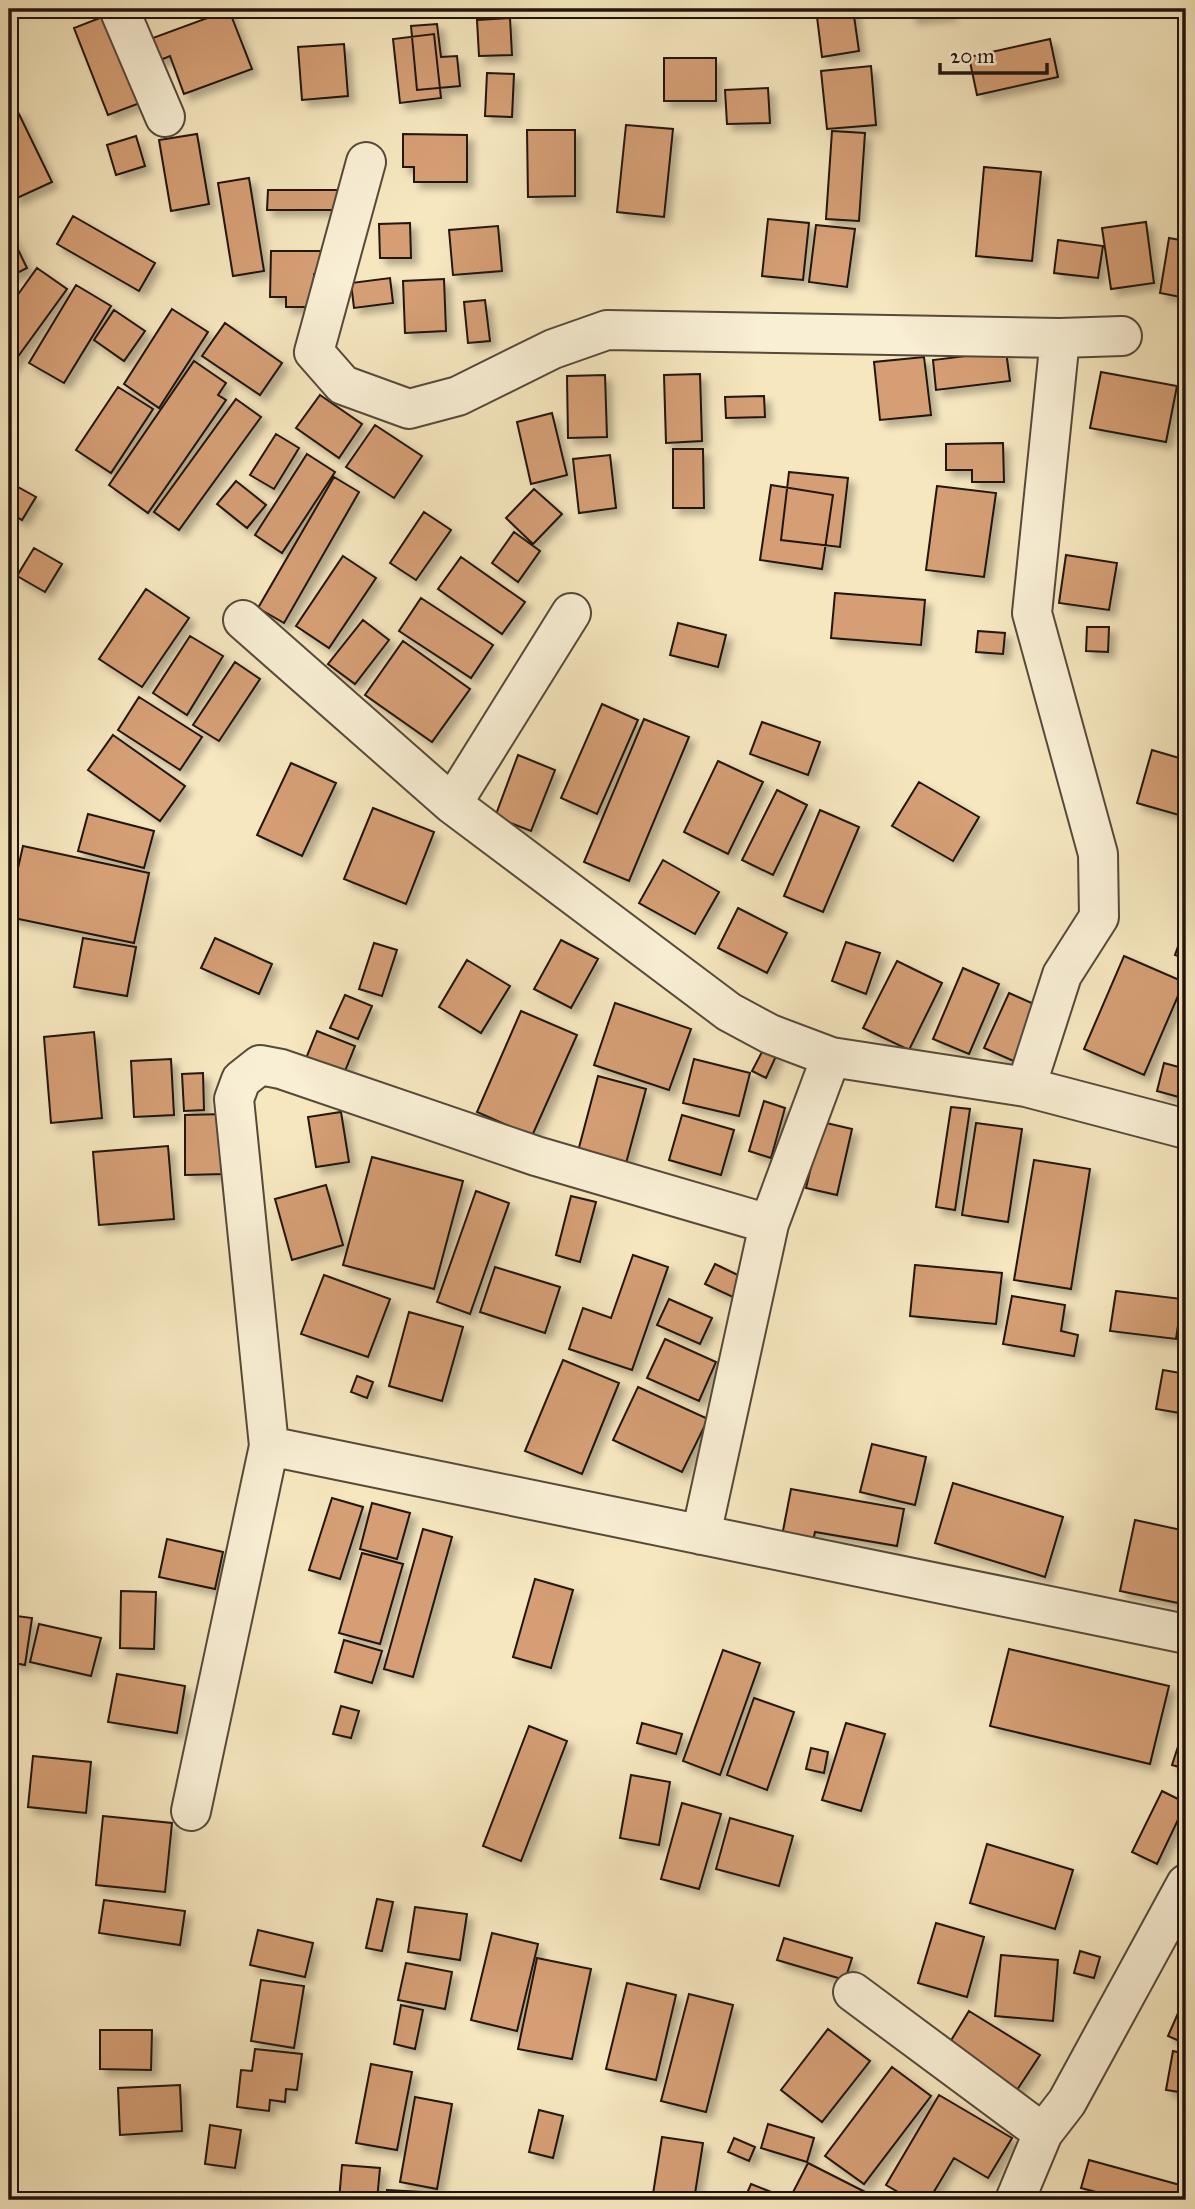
<svg xmlns="http://www.w3.org/2000/svg" width="1195" height="2209" font-family="'IM FELL Great Primer',serif">
	<defs>
		<filter id="shadow"><feDropShadow dx="6" dy="6" stdDeviation="3.5" flood-color="#0004"/></filter>
	</defs>
	<rect width="100%" height="100%" fill="#f6e7bf"/>
	<filter id="stains"><feTurbulence type="fractalNoise" baseFrequency=".00286" numOctaves="4"/><feColorMatrix values="0 0 0 0 .2 0 0 0 0 .09 0 0 0 0 .02 0 0 0 .5 -.17"/></filter>
	<radialGradient id="worn" r=".72"><stop offset=".6" stop-color="#630" stop-opacity="0"/><stop offset="1" stop-color="#630" stop-opacity=".3"/></radialGradient>
	<path fill="#d59e74" stroke="#20140e" stroke-width="2" filter="url(#shadow)" d="M816 9H853L859 51 822 57Z
		M910 9H950L951 14 911 18Z
		M229 10 252 69 184 94 170 56 158 61 150 39Z
		M115 12 148 100 108 115 74 28Z
		M510 18 512 55 479 56 477 20Z
		M437 24 441 57 457 56 460 86 417 90 411 26Z
		M434 34 441 98 400 103 393 39Z
		M1050 39 1058 77 977 95 969 57Z
		M344 44 348 96 302 100 298 47Z
		M664 58H716V101H664Z
		M871 66 876 125 827 129 821 71Z
		M487 73 514 74 512 117 485 116Z
		M768 88 770 123 727 124 725 90Z
		M17 110 52 182 15 199 9 186V114Z
		M626 125 673 129 664 217 617 212Z
		M527 130H575V196L528 197Z
		M832 131 865 133 859 221 826 219Z
		M197 134 209 204 171 211 159 140Z
		M403 134 467 135V182H414V167H403Z
		M136 136 145 166 116 175 107 145Z
		M984 167 1041 172 1032 261 976 256Z
		M249 178 264 271 233 276 218 183Z
		M268 190H340L339 210H267Z
		M73 216 155 263 139 291 57 244Z
		M768 219 809 223 803 280 762 276Z
		M1146 222 1154 283 1111 289 1102 228Z
		M410 223 411 258H380L379 224Z
		M816 225 855 229 847 287 809 282Z
		M498 226 502 271 453 275 449 230Z
		M9 231 27 268 9 277Z
		M1169 238 1186 241V298L1160 293Z
		M1058 240 1103 246 1098 278 1054 273Z
		M271 251H322L323 274H314L313 307H286V297H270Z
		M37 268 67 289 9 369V307Z
		M390 278 393 303 354 308 351 283Z
		M444 279 446 331 405 333 403 281Z
		M76 285 111 306 64 383 29 363Z
		M485 300 490 341 468 343 464 302Z
		M172 309 208 332 159 408 124 384Z
		M114 310 145 331 124 361 94 340Z
		M225 323 282 363 260 395 202 356Z
		M1006 351 1010 381 936 390 933 360Z
		M924 357 931 415 880 420 874 362Z
		M194 361 226 383 218 395 226 400 148 513 109 485Z
		M1101 372 1177 386 1166 442 1090 428Z
		M700 374 702 441 666 443 664 375Z
		M605 375 607 437 568 438 567 376Z
		M118 387 153 409 111 473 76 450Z
		M320 395 362 424 339 458 296 428Z
		M764 396 765 417 726 418 725 397Z
		M236 399 261 417 179 530 154 512Z
		M552 413 567 475 531 484 517 422Z
		M375 425 422 456 394 498 346 467Z
		M276 434 299 448 274 489 250 475Z
		M1003 443 1004 482H972V470H946V444Z
		M673 449H703L704 508H673Z
		M307 454 335 472 282 553 255 535Z
		M610 455 616 508 579 513 573 459Z
		M789 472 848 478 840 547 781 540Z
		M334 477 359 492 284 623 258 608Z
		M236 481 266 505 247 528 217 504Z
		M9 482 36 497 22 520 9 512Z
		M771 485 833 495 822 569 760 560Z
		M937 486 996 493 984 577 926 570Z
		M534 489 562 514 533 544 506 518Z
		M424 512 451 530 416 580 390 563Z
		M514 532 540 551 518 582 492 563Z
		M34 548 62 564 45 592 17 576Z
		M1066 555 1117 563 1109 610 1059 603Z
		M343 556 376 578 329 648 296 626Z
		M461 557 525 602 502 634 438 589Z
		M146 589 189 618 142 687 99 659Z
		M835 593 925 600 921 645 831 638Z
		M421 598 493 645 471 678 399 631Z
		M363 620 389 640 355 684 328 664Z
		M678 623 726 635 718 667 670 655Z
		M1087 627H1109L1108 652 1086 651Z
		M978 631 1005 633 1003 654 976 652Z
		M190 636 223 656 187 715 153 693Z
		M403 641 470 689 432 742 365 695Z
		M235 662 260 679 219 741 193 725Z
		M139 697 202 737 180 770 118 730Z
		M602 704 638 720 597 814 561 798Z
		M644 719 689 737 629 881 584 862Z
		M762 722 820 742 808 775 750 754Z
		M113 735 185 786 160 821 88 770Z
		M1152 750 1186 760V790L1179 815 1137 803Z
		M518 755 555 770 531 831 495 817Z
		M718 761 763 782 728 854 684 832Z
		M291 763 336 783 302 856 257 835Z
		M919 782 979 817 953 861 892 826Z
		M777 790 807 805 773 875 742 860Z
		M373 808 434 832 406 904 344 879Z
		M820 810 859 827 823 912 784 896Z
		M88 814 154 831 144 868 78 851Z
		M23 846 149 873 134 943 9 917V908Z
		M663 860 719 892 695 934 639 903Z
		M738 908 787 933 767 973 718 948Z
		M1186 924V959L1175 955Z
		M83 938 136 947 127 996 74 987Z
		M215 938 272 964 259 994 201 968Z
		M561 940 598 959 571 1008 534 989Z
		M846 942 880 953 866 994 832 981Z
		M374 943 397 950 382 996 359 989Z
		M1124 956 1184 982 1144 1075 1084 1049Z
		M467 960 510 986 481 1033 439 1007Z
		M897 961 942 983 909 1050 863 1028Z
		M963 968 999 984 969 1054 933 1039Z
		M1009 993 1043 1008 1018 1063 984 1048Z
		M345 995 372 1006 358 1039 330 1028Z
		M615 1003 691 1029 669 1090 594 1065Z
		M521 1011 577 1035 532 1136 477 1112Z
		M317 1031 355 1046 341 1081 303 1066Z
		M94 1032 102 1118 51 1123 44 1037Z
		M764 1048 777 1054 766 1078 752 1071Z
		M171 1059 174 1115 134 1117 131 1061Z
		M694 1059 750 1073 739 1116 683 1103Z
		M1164 1063 1186 1069V1099L1157 1091Z
		M203 1073 204 1110 184 1111 182 1074Z
		M598 1076 646 1089 625 1167 577 1155Z
		M764 1101 785 1108 771 1158 749 1151Z
		M951 1107 970 1109 955 1210 936 1207Z
		M341 1112 349 1162 316 1167 308 1117Z
		M225 1114V1174L185 1175V1115Z
		M682 1115 734 1130 721 1175 669 1160Z
		M822 1122 852 1129 837 1195 806 1188Z
		M976 1123 1022 1129 1008 1222 962 1215Z
		M168 1146 174 1219 99 1225 93 1152Z
		M372 1157 463 1181 434 1289 343 1265Z
		M1034 1160 1090 1169 1071 1289 1014 1280Z
		M326 1185 343 1245 292 1260 275 1199Z
		M476 1191 509 1203 470 1314 437 1302Z
		M571 1196 596 1202 580 1262 556 1255Z
		M633 1255 668 1267 632 1370 569 1349 583 1308 611 1318Z
		M715 1264 744 1278 735 1298 705 1284Z
		M915 1265 1002 1273 996 1324 910 1316Z
		M495 1267 560 1287 545 1333 480 1312Z
		M324 1275 390 1299 368 1357 301 1334Z
		M1116 1291 1182 1299 1176 1339 1110 1331Z
		M1012 1296 1065 1305 1061 1331 1078 1335 1074 1356 1003 1344Z
		M669 1299 712 1318 700 1344 657 1325Z
		M409 1312 463 1327 442 1401 389 1386Z
		M665 1339 716 1362 699 1401 647 1378Z
		M563 1360 619 1383 582 1474 525 1451Z
		M1163 1370 1186 1374V1414L1156 1409Z
		M357 1376 373 1382 367 1398 351 1392Z
		M638 1387 708 1419 682 1472 613 1440Z
		M872 1444 926 1457 915 1505 860 1492Z
		M953 1483 1063 1517 1045 1577 935 1543Z
		M791 1489 904 1509 897 1546 815 1532 813 1541 782 1536Z
		M332 1498 363 1507 340 1579 309 1570Z
		M372 1503 410 1513 397 1559 360 1549Z
		M1135 1520 1186 1531V1563L1178 1603 1120 1591Z
		M423 1529 452 1537 413 1677 384 1669Z
		M167 1539 223 1552 215 1589 159 1577Z
		M362 1553 403 1564 380 1644 339 1633Z
		M535 1579 573 1590 551 1668 513 1657Z
		M121 1591 156 1592 154 1649 120 1648Z
		M9 1615 32 1618 25 1665 9 1662Z
		M39 1624 101 1638 91 1676 30 1662Z
		M344 1640 382 1651 372 1683 335 1672Z
		M1009 1649 1169 1686 1150 1764 990 1726Z
		M723 1650 760 1663 720 1775 683 1761Z
		M117 1674 185 1686 177 1733 108 1722Z
		M754 1698 794 1712 767 1790 727 1775Z
		M341 1706 359 1711 351 1738 333 1734Z
		M1186 1722V1769L1172 1765Z
		M642 1723 682 1734 676 1754 637 1743Z
		M846 1723 885 1734 861 1811 822 1800Z
		M529 1726 567 1741 521 1861 483 1846Z
		M811 1748 828 1752 824 1773 806 1769Z
		M33 1756 91 1762 86 1813 28 1807Z
		M631 1775 670 1782 659 1845 620 1838Z
		M1162 1791 1186 1803 1157 1864 1132 1852Z
		M682 1803 721 1814 699 1889 661 1879Z
		M103 1816 172 1823 165 1892 96 1885Z
		M730 1818 793 1836 779 1886 716 1869Z
		M987 1844 1073 1870 1055 1929 970 1903Z
		M377 1899 393 1902 382 1951 366 1948Z
		M104 1900 185 1911 180 1945 99 1933Z
		M415 1907 467 1914 460 1960 408 1952Z
		M936 1923 984 1937 967 1997 918 1983Z
		M258 1930 313 1943 305 1977 250 1965Z
		M492 1933 538 1944 517 2031 471 2020Z
		M784 1938 852 1958 845 1980 777 1960Z
		M1080 1951 1100 1957 1094 1978 1074 1973Z
		M1001 1955 1058 1960 1053 2021 995 2016Z
		M537 1958 591 1969 572 2059 518 2049Z
		M406 1963 452 1972 445 2009 398 2000Z
		M261 1980 304 1986 294 2048 251 2041Z
		M627 1983 676 1995 656 2080 606 2069Z
		M689 1994 733 2005 706 2112 661 2101Z
		M1186 1995V2044L1168 2036Z
		M401 2005 423 2010 415 2049 394 2044Z
		M969 2011 1040 2055 1017 2090 947 2047Z
		M828 2029 870 2061 822 2122 781 2090Z
		M100 2030H152L151 2070 100 2069Z
		M255 2049 302 2054 297 2090 286 2089 285 2102 270 2100 269 2111 237 2107 241 2070 252 2071Z
		M1173 2051 1186 2054V2093L1166 2090Z
		M371 2064 412 2072 397 2150 356 2143Z
		M892 2067 931 2096 864 2184 825 2156Z
		M180 2085 182 2131 120 2135 118 2088Z
		M939 2095 1012 2138 988 2178 954 2158 929 2200H912L886 2185Z
		M415 2097 452 2104 437 2189 400 2182Z
		M539 2110 563 2116 553 2158 529 2152Z
		M768 2124 814 2138 807 2162 761 2148Z
		M210 2125 241 2130 235 2168 205 2164Z
		M662 2137 703 2143 694 2200 653 2194Z
		M734 2138 755 2147 749 2161 728 2152Z
		M1089 2160 1180 2185 1175 2200H1126L1081 2188Z
		M808 2163 881 2200H789Z
		M342 2165 380 2168 377 2200H339Z
		M751 2184 784 2197 783 2200H744Z
		M387 2190 423 2192 422 2200H386Z
		M241 2192 263 2195 262 2200H240Z
		M429 2196 471 2197V2200H429Z"/>
	<g fill="none" stroke-linecap="round" stroke-linejoin="round">
		<defs>
			<path id="minor" d="M119 9 165 117
				M366 162 314 352 343 385 409 409 458 396 553 349 607 330 1060 338 1122 336
				M243 620 452 804 729 1012 770 1034 831 1057 1026 1087 1186 1129
				M452 804 571 613
				M1026 1087 1062 975 1099 917 1098 854 1032 613 1060 338
				M269 1446 1186 1634
				M701 1535 769 1224 831 1057
				M191 1811 269 1446 234 1099 241 1080 260 1065 281 1069 536 1156 769 1224
				M853 1992 1043 2133
				M1015 2200 1043 2133 1067 2102 1186 1884"/>
		</defs>
		<use href="#minor" stroke="#56493a" stroke-width="42"/>
		<use href="#minor" stroke="#f9efd5" stroke-width="38"/>
	</g>
	<rect width="1195" height="2209" fill="none" stroke="#f6e7bf" stroke-width="35"/>
	<rect x="10" y="10" width="1174" height="2188" fill="none" stroke="#20140e" stroke-width="3.5"/>
	<rect x="18" y="18" width="1160" height="2174" fill="none" stroke="#20140e" stroke-width="2"/>
	<path d="M940 63v10h107v-10" fill="none" stroke="#20140e" stroke-width="3.5"/>
	<text x="950" y="63" font-size="21" fill="#20140e" stroke="#f9efd5" stroke-width="5" paint-order="stroke">20 m</text>
	<rect width="100%" height="100%" filter="url(#stains)"/>
	<rect width="100%" height="100%" fill="url(#worn)"/>
</svg>
